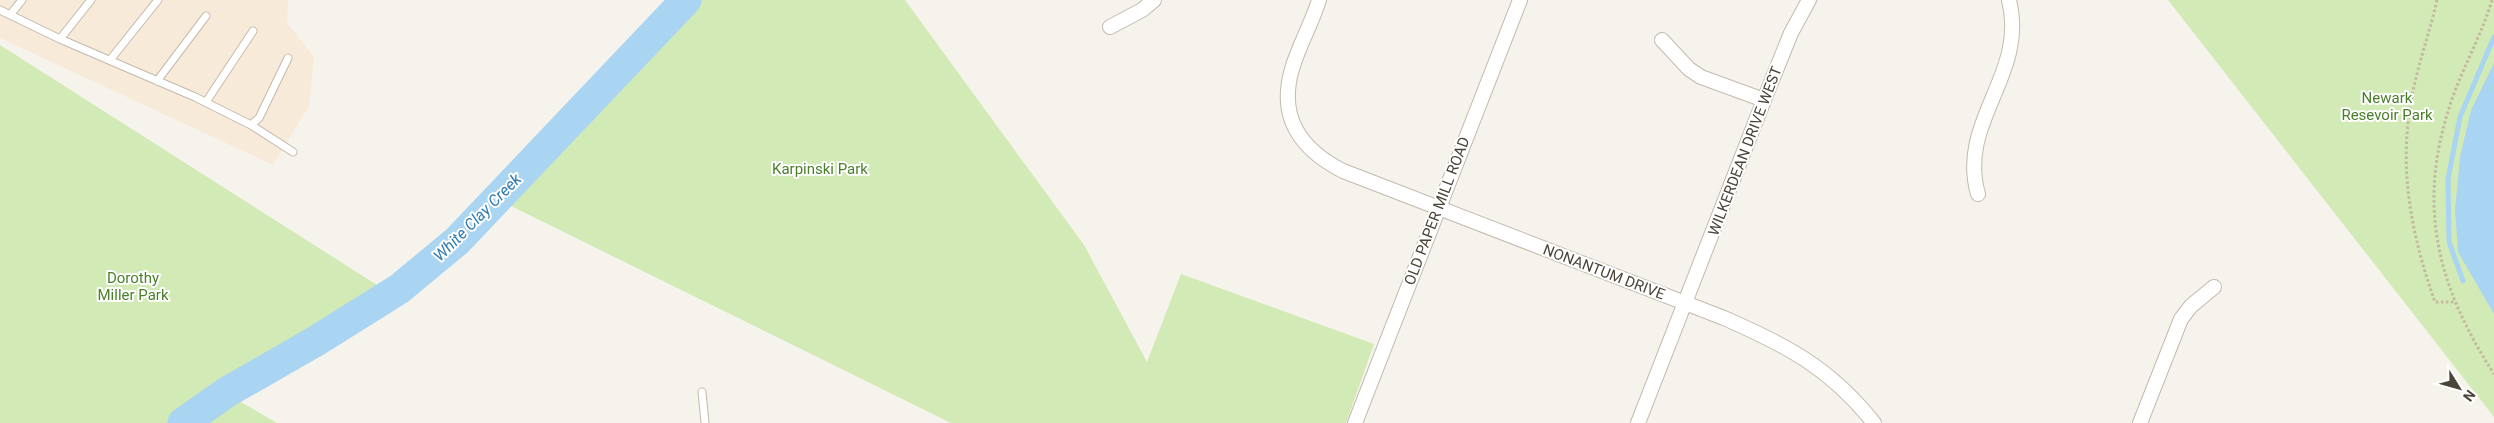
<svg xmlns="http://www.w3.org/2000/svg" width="2494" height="423" font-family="Roboto,sans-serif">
	<rect width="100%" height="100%" fill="#f6f3ec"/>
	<path fill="#f7ead8" d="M0 0H288L287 23 314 57 309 106 273 165 0 38Z"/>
	<path fill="#d2eab5" d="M693 0H905L1084 245 1147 362 1181 274 1374 344 1346 423H951L511 206 643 51Z
		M2168 0H2494V417Z
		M0 46V45L377 285 224 384 170 423H0Z
		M239 401 277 423H204Z"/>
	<path fill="#a9d4f2" d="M2494 63V314L2458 252 2455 210 2460 157 2471 110Z"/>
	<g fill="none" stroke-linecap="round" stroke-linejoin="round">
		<path stroke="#a9d4f2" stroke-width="5" d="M2463 281 2449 242 2448 179 2460 117 2494 37"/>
		<path stroke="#a9d4f2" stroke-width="31" d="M183 423 227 392 316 341 399 289 457 241 686 0"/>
		<defs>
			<path id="service" d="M0 10 60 39 195 97 251 125 259 118 288 58
				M10 15 22 0
				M60 39 91 0
				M110 60 158 0
				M157 81 206 16
				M206 102 253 31
				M251 125 293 152
				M702 392 705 423"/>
			<path id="minor" d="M1319 0C1312 23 1299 45 1292 69 1278 117 1300 149 1343 171L1724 318C1788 346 1830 368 1874 423
				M1110 27 1142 10 1154 0
				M1662 40 1689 69 1701 77 1764 100
				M1978 194C1957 121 2028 75 2009 0
				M1355 423 1520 0
				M1638 423 1764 100 1791 33 1809 0
				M2140 423 2181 319 2191 306 2214 287"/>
		</defs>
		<use href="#service" stroke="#c2bbae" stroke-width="9"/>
		<use href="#minor" stroke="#c2bbae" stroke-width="16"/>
		<path stroke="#c4b79f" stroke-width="3" stroke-dasharray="2.5 2.5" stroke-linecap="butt" d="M2437 0C2430 32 2418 64 2412 96 2398 168 2411 234 2435 302H2454
			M2492 0C2482 34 2464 65 2452 99 2416 203 2436 284 2494 374"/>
		<use href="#service" stroke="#fff" stroke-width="7"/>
		<use href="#minor" stroke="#fff" stroke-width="14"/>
	</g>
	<g text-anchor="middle" stroke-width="4" stroke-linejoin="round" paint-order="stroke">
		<g font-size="15" fill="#4a7f2a" stroke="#fff">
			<text x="2387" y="103">Newark<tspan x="2387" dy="17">Resevoir Park</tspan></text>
			<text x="820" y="174">Karpinski Park</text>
			<text x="133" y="283">Dorothy<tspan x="133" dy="17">Miller Park</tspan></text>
		</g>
		<g font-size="15" fill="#4b4439" stroke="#fff">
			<text transform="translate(1745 151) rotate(-69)" y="5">WILKERDEAN DRIVE WEST</text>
			<text transform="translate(1437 211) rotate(-69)" y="5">OLD PAPER MILL ROAD</text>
			<text transform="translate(1604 272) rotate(21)" y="5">NONANTUM DRIVE</text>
		</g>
		<g font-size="16" font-style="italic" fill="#2e7ab2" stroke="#fff">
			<text transform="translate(477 217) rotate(-45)" y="6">White Clay Creek</text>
		</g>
	</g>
	<g transform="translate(2459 388) rotate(127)" stroke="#ffffff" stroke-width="4" paint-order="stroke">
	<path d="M0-4L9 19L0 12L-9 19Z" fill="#4b4439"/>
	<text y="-8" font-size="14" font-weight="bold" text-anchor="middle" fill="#4b4439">N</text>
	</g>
</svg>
